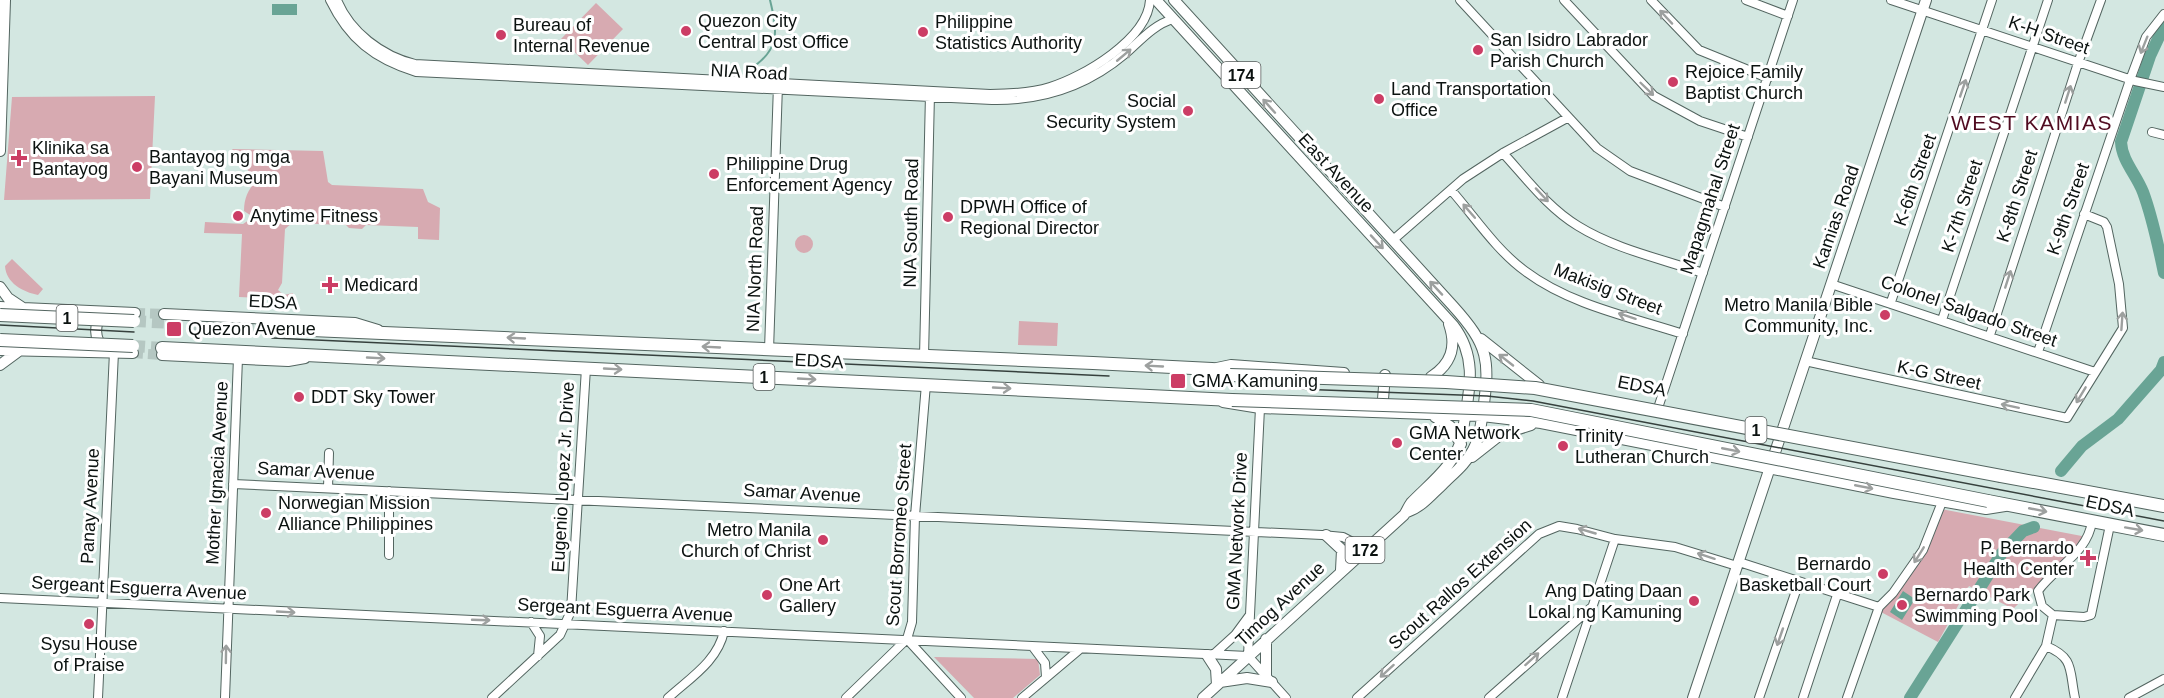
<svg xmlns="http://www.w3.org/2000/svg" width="2164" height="698" font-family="Arial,sans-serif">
	<rect width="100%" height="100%" fill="#d3e7e1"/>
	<path fill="#d7aab1" d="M596 3 623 29 588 65 561 39Z
		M155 96 150 199 4 200 12 97Z
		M232 149 323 151 328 182 332 185 423 189 428 202 440 208 439 240 418 239V227L366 225 362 229 349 228 346 225 292 223 285 229 282 283 278 290 284 295 293 293V299L239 297 242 234 204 233 205 222 243 224 249 220 250 215 244 211C244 198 248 190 256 181Z
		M795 244a9 9 0 1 1 18 0a9 9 0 1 1-18 0Z
		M12 259 43 289 38 295C23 292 6 283 5 266Z
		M1019 321 1058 323 1057 346 1018 345Z
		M1941 509 2087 537 2013 609 1969 586 1938 642 1879 611 1921 559Z
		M934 657 1038 659 1040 675 1013 698H974Z"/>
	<path fill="#69a495" d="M272 4H297V15H272Z
		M1903 591 1915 599 1902 620 1890 612Z"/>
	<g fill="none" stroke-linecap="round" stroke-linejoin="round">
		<path stroke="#69a495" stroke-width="2" d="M749 70C780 50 778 33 770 0"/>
		<path stroke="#69a495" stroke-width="12" d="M2164 26 2150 56 2121 142C2122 161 2136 174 2143 192 2153 219 2158 245 2164 273
			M2061 471 2082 446 2118 419 2161 370 2164 362
			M1910 698 2002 553 2023 531 2034 527"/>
		<path stroke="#b5c7c2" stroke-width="10" stroke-dasharray="10 5" stroke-linecap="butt" d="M135 313 164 314
			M133 353 162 355"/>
		<path stroke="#b5c7c2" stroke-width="12" stroke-dasharray="12 6" stroke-linecap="butt" d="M134 321 288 329
			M133 346 162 348"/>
		<defs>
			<path id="minor" d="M330 0C349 39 374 59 416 72L992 100C1042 101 1086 87 1125 54 1140 41 1153 25 1173 19
				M337 0C350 32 382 56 415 64L990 94C1010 94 1031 93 1050 87 1083 77 1148 39 1150 0
				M1460 0 1597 148 1630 171 1725 207
				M1564 0 1654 96 1700 121 1748 137
				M1651 0 1699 50 1768 78
				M1746 0 1788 16
				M1891 0 2135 81 2164 87
				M2152 132 2164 135
				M1503 153C1526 178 1548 208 1578 226 1615 249 1662 259 1703 273
				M1451 190C1474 216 1496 250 1525 271 1570 305 1631 317 1683 334
				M1393 240 1463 179 1503 153 1567 118
				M1831 284 2095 372
				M1891 302 1992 0
				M1942 320 2048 0
				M1990 335 2078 63 2101 0
				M769 350 778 85
				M2038 352 2130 80 2146 37 2164 14
				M924 357 930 94
				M1805 361 2067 418 2123 328 2119 284 2107 227 2104 222 2084 214
				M1658 408 1793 0
				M233 484 1322 535 1343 537 1366 549
				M328 488 329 453
				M389 555V491
				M1739 562 1879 607
				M0 598 1248 656
				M2053 615 2084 617 2091 615 2110 525
				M2053 615 2042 606 2038 591C2056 566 2088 553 2092 521
				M531 622 540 636 538 656
				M907 639 961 698
				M2046 646C2075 658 2069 670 2075 698
				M1033 647 1045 663 1046 677
				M1213 655 1235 635 1249 616
				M1248 656 1260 408
				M1248 656 1286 698
				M98 698 114 352
				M225 698 238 358
				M492 698 560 635 571 611 586 368
				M668 698C690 678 718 661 724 631
				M846 698 907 639 912 622 915 516 926 384
				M1022 698 1079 650
				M1357 698 1539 534 1559 526 1577 529 1615 539 1675 547 1737 566
				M1489 698 1593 606
				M1562 698 1615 539
				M1759 698 1799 582
				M1803 698 1837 595
				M1847 698 1879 607 1893 593 1923 550 1942 502
				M2015 698 2046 646 2053 615
				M2129 698 2164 679"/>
			<path id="major" d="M1156 0 1453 325C1480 360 1468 395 1462 436 1456 465 1430 483 1411 503 1408 507 1407 511 1404 515L1203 698
				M1174 0 1453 306C1489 346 1490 360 1483 411 1481 424 1480 438 1473 450 1466 464 1453 474 1443 484 1431 495 1422 507 1407 512
				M0 151 5 0
				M0 287 8 298 23 308
				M0 307 135 313
				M164 314 355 323 378 330
				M1481 339 1539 385
				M0 350 133 353
				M104 350C94 338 93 324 104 313
				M162 355 288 361 305 358
				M0 365 19 351
				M1212 369 1231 365 1344 373
				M1431 377C1451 364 1457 347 1449 324
				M1223 402 1260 408 1482 416 1541 423 1894 493 1986 509 2005 506
				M1382 411 1385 375
				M1435 417 1450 426 1461 444
				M1472 457 1500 435 1531 425
				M1326 535 1342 550 1341 570
				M1207 655 1216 669 1217 685
				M1266 675V639
				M1220 682 1247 678 1272 682
				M1693 698 1926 0"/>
			<path id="highway" d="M288 329 1093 363 1212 369 1230 375
				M162 348 1232 400
				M2001 476 2164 506
				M1988 501 2164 535"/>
		</defs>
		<use href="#minor" stroke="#536560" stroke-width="10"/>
		<use href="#major" stroke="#536560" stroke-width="12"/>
		<use href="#highway" stroke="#536560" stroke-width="14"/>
		<use href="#minor" stroke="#fff" stroke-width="8"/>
		<use href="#major" stroke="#fff" stroke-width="10"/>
		<use href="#highway" stroke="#fff" stroke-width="12"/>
		<path stroke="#36403d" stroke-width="1.5" d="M0 325 134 332
			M272 338 1109 376
			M1246 387 1487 396 1533 401 2164 521"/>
		<defs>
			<path id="highway-bridge" d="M0 315 134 321
				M0 340 133 346
				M1230 375 1446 382 1535 388 2001 476
				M1232 400 1531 410 1988 501"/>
		</defs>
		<use href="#highway-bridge" stroke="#536560" stroke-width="14" stroke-linecap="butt"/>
		<use href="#highway-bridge" stroke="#fff" stroke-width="12"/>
	</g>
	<defs><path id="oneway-shaft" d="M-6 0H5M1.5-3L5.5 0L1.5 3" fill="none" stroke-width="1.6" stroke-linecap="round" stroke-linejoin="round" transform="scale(1.5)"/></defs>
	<g stroke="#9da09f">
		<use href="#oneway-shaft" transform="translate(1666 17) rotate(-133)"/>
		<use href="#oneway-shaft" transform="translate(2144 45) rotate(112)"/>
		<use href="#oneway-shaft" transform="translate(1124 55) rotate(-40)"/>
		<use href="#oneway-shaft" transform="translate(1963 88) rotate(-71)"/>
		<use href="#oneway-shaft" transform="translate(1647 89) rotate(44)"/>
		<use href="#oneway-shaft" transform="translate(2068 94) rotate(-72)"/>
		<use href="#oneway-shaft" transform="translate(1269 106) rotate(-132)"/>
		<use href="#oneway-shaft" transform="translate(1542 195) rotate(47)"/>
		<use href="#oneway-shaft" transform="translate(1469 211) rotate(-131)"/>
		<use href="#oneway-shaft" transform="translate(1377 242) rotate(47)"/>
		<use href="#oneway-shaft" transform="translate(2008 279) rotate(-72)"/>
		<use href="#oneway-shaft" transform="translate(1436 288) rotate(-133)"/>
		<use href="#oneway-shaft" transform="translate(1627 316) rotate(-162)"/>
		<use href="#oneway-shaft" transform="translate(2122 321) rotate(-86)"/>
		<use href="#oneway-shaft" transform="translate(516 338) rotate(-177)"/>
		<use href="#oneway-shaft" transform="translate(711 347) rotate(-177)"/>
		<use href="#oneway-shaft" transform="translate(376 358) rotate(3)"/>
		<use href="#oneway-shaft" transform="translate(1506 360) rotate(-142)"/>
		<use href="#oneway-shaft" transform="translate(1154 366) rotate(-177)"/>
		<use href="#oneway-shaft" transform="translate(613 369) rotate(3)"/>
		<use href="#oneway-shaft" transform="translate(807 379) rotate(3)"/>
		<use href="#oneway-shaft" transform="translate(1002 388) rotate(3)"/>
		<use href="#oneway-shaft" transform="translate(2081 395) rotate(121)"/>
		<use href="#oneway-shaft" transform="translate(2010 406) rotate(-168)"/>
		<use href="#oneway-shaft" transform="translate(1731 450) rotate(11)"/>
		<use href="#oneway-shaft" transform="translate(1864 487) rotate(11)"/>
		<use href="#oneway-shaft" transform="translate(2038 510) rotate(11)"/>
		<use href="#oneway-shaft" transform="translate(2134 529) rotate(10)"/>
		<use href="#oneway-shaft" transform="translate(1587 531) rotate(-164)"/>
		<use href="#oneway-shaft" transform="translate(1919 555) rotate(122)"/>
		<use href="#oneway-shaft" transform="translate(1706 556) rotate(-162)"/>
		<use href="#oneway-shaft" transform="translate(286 612) rotate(3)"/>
		<use href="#oneway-shaft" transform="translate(481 620) rotate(2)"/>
		<use href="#oneway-shaft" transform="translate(1780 637) rotate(109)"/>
		<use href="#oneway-shaft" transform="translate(226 654) rotate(-89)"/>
		<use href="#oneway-shaft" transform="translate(1532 659) rotate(-42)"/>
		<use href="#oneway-shaft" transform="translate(1387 671) rotate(138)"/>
	</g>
	<g fill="#cc3d65" stroke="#fff" stroke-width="2">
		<circle cx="686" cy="31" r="6"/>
		<circle cx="923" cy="32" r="6"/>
		<circle cx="501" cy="35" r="6"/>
		<circle cx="1478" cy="50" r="6"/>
		<circle cx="1673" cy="82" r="6"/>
		<circle cx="1379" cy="99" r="6"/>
		<circle cx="1188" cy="111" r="6"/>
		<path d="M16 149h6v6h6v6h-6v6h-6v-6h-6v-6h6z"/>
		<circle cx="137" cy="167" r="6"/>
		<circle cx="714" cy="174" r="6"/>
		<circle cx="238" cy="216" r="6"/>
		<circle cx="948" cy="217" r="6"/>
		<path d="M327 276h6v6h6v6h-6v6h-6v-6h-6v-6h6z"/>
		<circle cx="1885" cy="315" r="6"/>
		<rect x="166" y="321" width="16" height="16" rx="3"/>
		<rect x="1170" y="373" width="16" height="16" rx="3"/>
		<circle cx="299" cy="397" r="6"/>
		<circle cx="1397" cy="443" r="6"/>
		<circle cx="1563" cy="446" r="6"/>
		<circle cx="266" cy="513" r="6"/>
		<circle cx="823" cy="540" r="6"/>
		<path d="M2085 549h6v6h6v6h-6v6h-6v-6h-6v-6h6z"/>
		<circle cx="1883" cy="574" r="6"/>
		<circle cx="767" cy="595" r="6"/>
		<circle cx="1694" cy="601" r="6"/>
		<circle cx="1902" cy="605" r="6"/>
		<circle cx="89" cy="624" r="6"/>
	</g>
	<g text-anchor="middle" stroke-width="6" stroke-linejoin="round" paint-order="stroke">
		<g fill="#fff" stroke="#545958" stroke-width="1.5">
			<rect x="1221.5" y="62" width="39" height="26" rx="4.5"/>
			<rect x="56.5" y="305" width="21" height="26" rx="4.5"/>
			<rect x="753.5" y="364" width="21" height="26" rx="4.5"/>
			<rect x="1745.5" y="417" width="21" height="26" rx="4.5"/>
			<rect x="1345.5" y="537" width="39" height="26" rx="4.5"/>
		</g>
		<g font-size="16" font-weight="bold" fill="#0b1210">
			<text x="1241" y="81">174</text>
			<text x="67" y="324">1</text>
			<text x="764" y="383">1</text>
			<text x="1756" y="436">1</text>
			<text x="1365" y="556">172</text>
		</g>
		<g font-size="18" fill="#0b1210" stroke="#fff" text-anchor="start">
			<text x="698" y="27">Quezon City<tspan x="698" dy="21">Central Post Office</tspan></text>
			<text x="935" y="28">Philippine<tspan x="935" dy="21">Statistics Authority</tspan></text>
			<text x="513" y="31">Bureau of<tspan x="513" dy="21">Internal Revenue</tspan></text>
			<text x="1490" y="46">San Isidro Labrador<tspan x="1490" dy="21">Parish Church</tspan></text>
			<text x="1685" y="78">Rejoice Family<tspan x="1685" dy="21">Baptist Church</tspan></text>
			<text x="1391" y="95">Land Transportation<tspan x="1391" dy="21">Office</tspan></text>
			<text x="1176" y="107" text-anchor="end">Social<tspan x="1176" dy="21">Security System</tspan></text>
			<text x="32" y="154">Klinika sa<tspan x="32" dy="21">Bantayog</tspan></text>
			<text x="149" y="163">Bantayog ng mga<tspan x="149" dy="21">Bayani Museum</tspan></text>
			<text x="726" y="170">Philippine Drug<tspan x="726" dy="21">Enforcement Agency</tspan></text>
			<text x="960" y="213">DPWH Office of<tspan x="960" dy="21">Regional Director</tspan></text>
			<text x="250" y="222">Anytime Fitness</text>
			<text x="344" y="291">Medicard</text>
			<text x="1873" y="311" text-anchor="end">Metro Manila Bible<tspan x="1873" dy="21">Community, Inc.</tspan></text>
			<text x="188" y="335">Quezon Avenue</text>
			<text x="1192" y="387">GMA Kamuning</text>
			<text x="311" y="403">DDT Sky Tower</text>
			<text x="1409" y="439">GMA Network<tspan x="1409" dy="21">Center</tspan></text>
			<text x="1575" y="442">Trinity<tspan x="1575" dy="21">Lutheran Church</tspan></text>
			<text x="278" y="509">Norwegian Mission<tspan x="278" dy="21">Alliance Philippines</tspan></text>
			<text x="811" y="536" text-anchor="end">Metro Manila<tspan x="811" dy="21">Church of Christ</tspan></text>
			<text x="2074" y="554" text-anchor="end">P. Bernardo<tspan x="2074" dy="21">Health Center</tspan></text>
			<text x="1871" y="570" text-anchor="end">Bernardo<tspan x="1871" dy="21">Basketball Court</tspan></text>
			<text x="779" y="591">One Art<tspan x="779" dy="21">Gallery</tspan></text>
			<text x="1682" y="597" text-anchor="end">Ang Dating Daan<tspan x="1682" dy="21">Lokal ng Kamuning</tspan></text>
			<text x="1914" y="601">Bernardo Park<tspan x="1914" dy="21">Swimming Pool</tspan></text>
			<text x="89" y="650" text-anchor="middle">Sysu House<tspan x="89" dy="21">of Praise</tspan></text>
		</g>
		<g font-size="18" fill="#0b1210" stroke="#fff">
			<text transform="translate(2049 35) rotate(19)" y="6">K-H Street</text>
			<text transform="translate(749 72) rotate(3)" y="6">NIA Road</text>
			<text transform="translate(1336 173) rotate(47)" y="6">East Avenue</text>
			<text transform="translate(1915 180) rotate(-71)" y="6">K-6th Street</text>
			<text transform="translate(2017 196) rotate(-72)" y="6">K-8th Street</text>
			<text transform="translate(1710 199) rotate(-72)" y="6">Mapagmahal Street</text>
			<text transform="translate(1962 206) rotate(-72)" y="6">K-7th Street</text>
			<text transform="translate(2068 209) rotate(-71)" y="6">K-9th Street</text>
			<text transform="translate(1836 217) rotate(-71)" y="6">Kamias Road</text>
			<text transform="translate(911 223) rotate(-89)" y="6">NIA South Road</text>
			<text transform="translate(755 269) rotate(-88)" y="6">NIA North Road</text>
			<text transform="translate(1608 289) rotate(21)" y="6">Makisig Street</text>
			<text transform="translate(273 302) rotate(3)" y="6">EDSA</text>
			<text transform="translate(1969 311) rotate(19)" y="6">Colonel Salgado Street</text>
			<text transform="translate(819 361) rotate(3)" y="6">EDSA</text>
			<text transform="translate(1939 375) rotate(12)" y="6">K-G Street</text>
			<text transform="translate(1642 386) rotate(11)" y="6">EDSA</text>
			<text transform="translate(316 471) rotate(3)" y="6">Samar Avenue</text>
			<text transform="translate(217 473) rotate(-87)" y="6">Mother Ignacia Avenue</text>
			<text transform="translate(563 477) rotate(-87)" y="6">Eugenio Lopez Jr. Drive</text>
			<text transform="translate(802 493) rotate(3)" y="6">Samar Avenue</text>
			<text transform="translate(90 506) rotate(-87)" y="6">Panay Avenue</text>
			<text transform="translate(2110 506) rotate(12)" y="6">EDSA</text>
			<text transform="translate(1237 531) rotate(-87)" y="6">GMA Network Drive</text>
			<text transform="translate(899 535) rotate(-86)" y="6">Scout Borromeo Street</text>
			<text transform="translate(1460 584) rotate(-42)" y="6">Scout Rallos Extension</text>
			<text transform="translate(139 588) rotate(3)" y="6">Sergeant Esguerra Avenue</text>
			<text transform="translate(1280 604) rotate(-43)" y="6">Timog Avenue</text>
			<text transform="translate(625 610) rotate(3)" y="6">Sergeant Esguerra Avenue</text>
		</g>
		<g font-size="21" letter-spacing="1.5" fill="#500b20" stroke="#fff">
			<text x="2032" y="130">WEST KAMIAS</text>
		</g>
	</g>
</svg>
